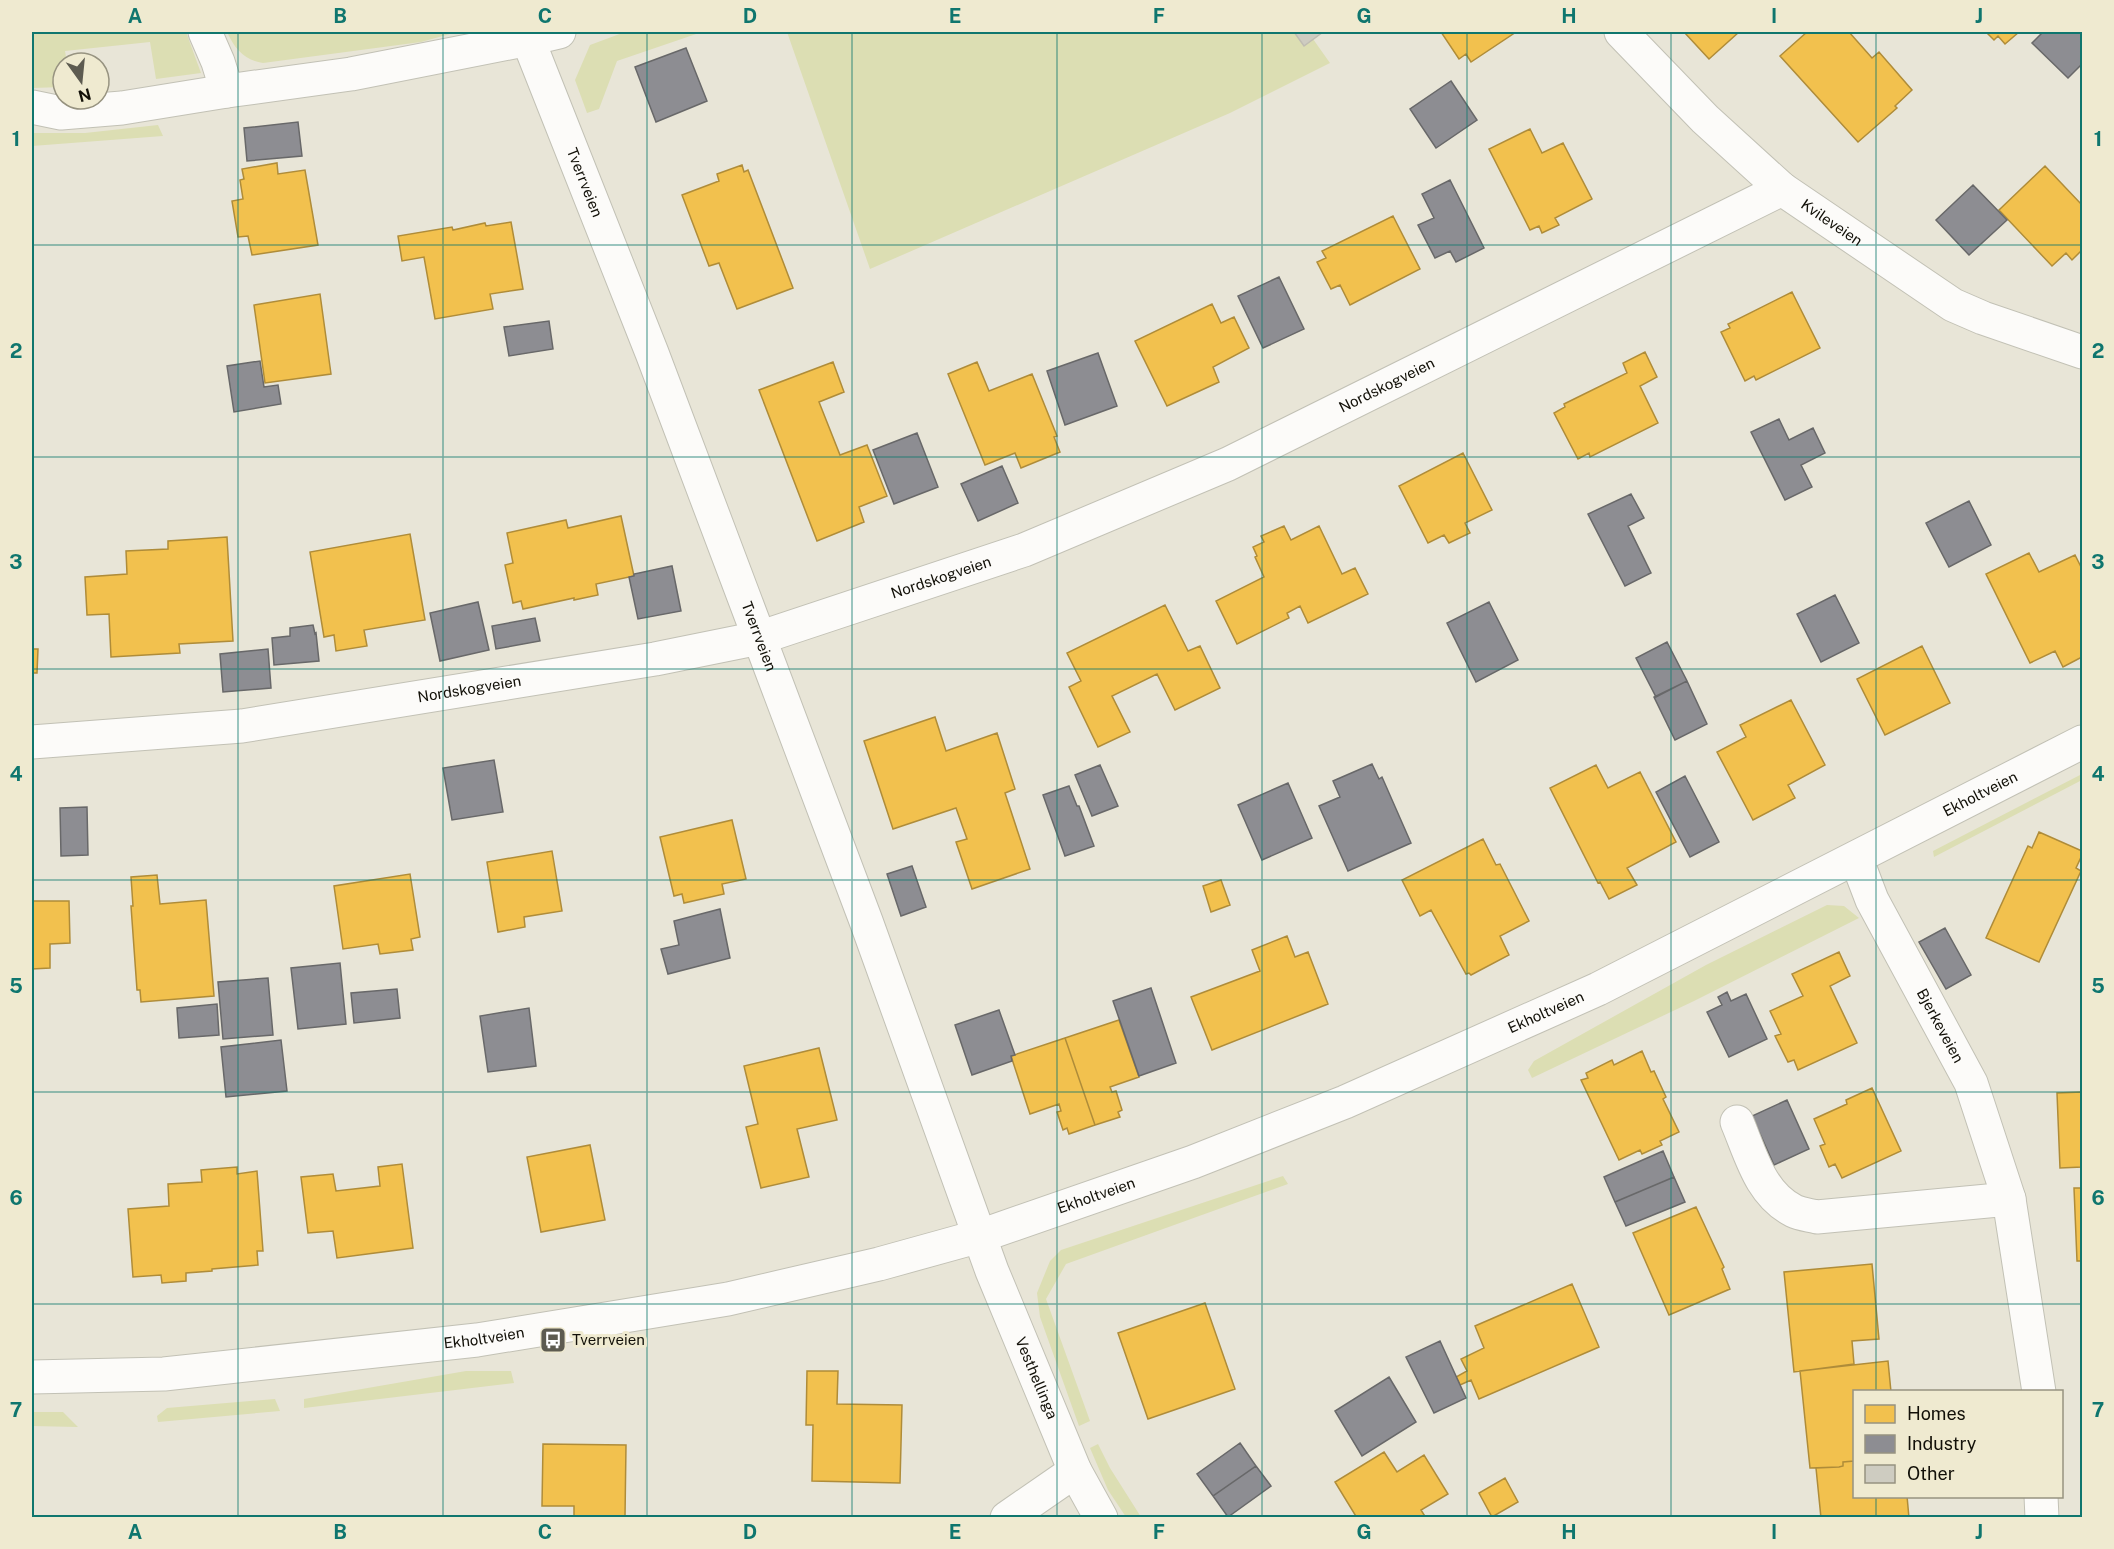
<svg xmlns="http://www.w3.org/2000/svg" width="2114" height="1549" font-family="'Public Sans',sans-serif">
	<rect width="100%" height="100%" fill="#e8e5d7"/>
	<path fill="#dcdeb3" d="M32 32H186L201 73 156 79 150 42 65 51 67 63H63V87L32 88Z
		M227 32H457L421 42 263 63C244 60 235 49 227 32Z
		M625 32H702L617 61 599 109 587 113 575 80 590 45Z
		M787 32H1294L1304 45 1313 39 1330 63 1230 113 870 269Z
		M158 125 163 136 32 146V133H85Z
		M2082 774V780L1934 857 1933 851Z
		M1827 905 1844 906 1859 918 1694 1001 1532 1078 1528 1070 1534 1061 1706 965Z
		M1283 1176 1288 1184 1066 1264 1046 1299 1090 1421 1079 1426 1040 1317 1037 1293 1050 1261 1061 1250Z
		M466 1371H511L514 1383 304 1408V1399Z
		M275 1399 280 1411 158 1422 157 1416 167 1408Z
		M32 1412H63L78 1427 32 1426Z
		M1098 1444 1110 1468 1141 1517H1126L1108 1490 1090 1448Z"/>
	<path fill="#f2c14e" stroke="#af8c39" stroke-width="1.5" d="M1441 32H1516L1471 62 1466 54 1459 59Z
		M1684 32H1739L1709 59Z
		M1807 32H1849L1872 58 1879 52 1912 90 1895 106 1897 108 1858 142 1780 56Z
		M1986 32H2019L2005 44 1998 36 1994 40Z
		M1530 129 1542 153 1563 143 1592 199 1555 218 1559 225 1542 233 1539 226 1530 230 1489 149Z
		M277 163 278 174 305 170 318 245 252 255 248 236 238 237 232 201 243 199 240 180 244 179 242 169Z
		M742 165 744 172 748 170 793 288 737 309 719 263 709 266 682 195 719 181 717 174Z
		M2045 166 2082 205V250L2072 260 2066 253 2052 266 1999 210Z
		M1393 216 1420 269 1350 305 1340 285 1331 289 1317 262 1326 258 1322 251Z
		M511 222 523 289 490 294 493 309 435 319 424 257 402 261 398 236 452 227 453 230 485 223 486 226Z
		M1792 292 1820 348 1756 380 1754 376 1745 381 1721 332 1730 328 1728 324Z
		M320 294 331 374 265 383 254 305Z
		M1212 304 1221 323 1234 317 1249 348 1213 367 1219 382 1167 406 1135 341Z
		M1645 352 1657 377 1640 386 1658 423 1590 457 1589 453 1578 459 1554 413 1565 407 1564 404 1627 373 1623 363Z
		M833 362 844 392 819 402 840 455 867 445 887 496 859 507 864 522 817 541 759 390Z
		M977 362 989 391 1032 374 1057 436 1054 437 1060 452 1021 468 1015 453 985 465 948 374Z
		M1463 453 1492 510 1465 523 1470 533 1449 543 1444 535 1428 543 1399 486Z
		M621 516 634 576 596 584 598 595 574 600V598L523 609 521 601 513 603 505 565 513 563 507 533 566 520 568 528Z
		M1284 526 1291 540 1319 526 1342 574 1355 568 1368 594 1308 623 1300 606 1287 613 1289 618 1237 644 1216 601 1264 577 1255 557 1257 556 1253 547 1264 542 1261 536Z
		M410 534 425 620 364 630 367 646 336 651 334 635 324 637 310 552Z
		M227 537 233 641 179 644 180 653 111 657 109 614 87 615 85 577 127 574 126 551 168 549V541Z
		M2029 553 2039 572 2075 555 2082 569V657L2063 667 2055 651 2030 663 1986 574Z
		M1165 605 1188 651 1200 646 1220 688 1175 710 1157 674 1112 696 1130 732 1098 747 1069 687 1081 681 1067 653Z
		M1922 646 1950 703 1885 735 1857 679Z
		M32 649H38L37 673H32Z
		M1791 700 1825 765 1788 785 1795 798 1753 820 1717 752 1746 737 1740 725Z
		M935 717 946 751 997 733 1015 789 1005 793 1030 869 972 889 956 842 967 839 956 808 893 829 864 741Z
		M1596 765 1608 788 1640 772 1676 842 1627 868 1637 885 1609 899 1600 882 1598 883 1550 788Z
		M732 820 746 879 722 884 724 894 684 903 682 894 674 896 660 837Z
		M2039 832 2082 851V855L2076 868 2081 871 2039 962 1986 938 2028 846 2032 848Z
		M1483 839 1496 865 1500 864 1529 921 1500 936 1509 955 1471 975 1469 973 1466 974 1431 910 1420 916 1402 880Z
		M552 851 562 911 524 917 525 927 498 932 487 862Z
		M410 874 420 937 411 939 413 950 380 954 378 944 343 949 334 886Z
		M157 875 160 904 206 900 214 996 141 1002 140 990H137L131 906H133L131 877Z
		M1221 880 1230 905 1211 912 1203 886Z
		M32 901H69L70 943 50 944V968L32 969Z
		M1287 936 1295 957 1308 952 1328 1004 1212 1050 1191 997 1260 971 1252 950Z
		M1839 952 1850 976 1830 986 1857 1043 1798 1070 1794 1060 1788 1062 1775 1036 1781 1034 1770 1011 1803 996 1792 974Z
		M1119 1020 1139 1077 1110 1087 1112 1092 1116 1091 1122 1110 1118 1112 1120 1117 1095 1125 1065 1038Z
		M1065 1038 1095 1125 1069 1134 1067 1128 1063 1130 1057 1112 1061 1111 1059 1104 1030 1114 1011 1056Z
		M819 1048 837 1120 797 1129 809 1177 761 1188 746 1127 758 1124 744 1066Z
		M1642 1051 1651 1072 1654 1071 1666 1097 1663 1099 1679 1132 1660 1141 1662 1145 1642 1154 1640 1150 1619 1160 1581 1080 1588 1078 1586 1073 1612 1060 1614 1065Z
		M1872 1088 1901 1151 1842 1178 1835 1164 1829 1167 1820 1146 1825 1144 1814 1119 1847 1104 1846 1100Z
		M2082 1092V1167L2060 1168 2057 1093Z
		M590 1145 605 1220 541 1232 527 1157Z
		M402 1164 413 1248 337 1258 333 1231 308 1233 301 1177 333 1174 336 1191 380 1186 378 1167Z
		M237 1167V1174L257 1171 263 1251H257L258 1265 212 1269V1271L186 1273V1281L162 1283 161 1275 133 1277 128 1209 169 1206 168 1184 202 1182 201 1170Z
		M2074 1188H2082V1261H2077Z
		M1696 1207 1724 1267 1722 1269 1730 1289 1669 1315 1633 1233Z
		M1872 1264 1879 1339 1852 1341 1854 1364 1794 1372 1784 1272Z
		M1572 1284 1599 1347 1479 1399 1471 1380 1460 1385 1456 1377 1467 1371 1461 1359 1484 1348 1475 1326Z
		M1205 1303 1235 1389 1148 1419 1118 1333Z
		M1888 1361 1891 1392H1854V1461L1843 1462V1466L1839 1467 1810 1468 1800 1371Z
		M807 1371H838L837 1404 902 1405 900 1483 812 1481 813 1425H806Z
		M543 1444 626 1445 625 1517 574 1518V1506H542Z
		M1384 1452 1397 1472 1424 1455 1448 1494 1421 1510 1426 1518H1357L1335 1482Z
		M1854 1461V1496H1907L1909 1518H1821L1816 1468 1839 1467 1843 1466V1462Z
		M1505 1478 1518 1502 1492 1517 1479 1493Z"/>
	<path fill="#8d8d92" stroke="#686869" stroke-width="1.5" d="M2043 32H2082V64L2068 78 2032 43Z
		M686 48 707 101 656 122 635 67Z
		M1451 81 1477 120 1436 148 1410 109Z
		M298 122 302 156 247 161 244 128Z
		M1450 180 1484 248 1456 262 1450 251 1435 258 1418 225 1434 218 1422 194Z
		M1973 185 2007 220 1969 255 1936 220Z
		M1279 277 1304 329 1263 348 1238 296Z
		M549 321 553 349 509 356 504 327Z
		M1098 353 1117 406 1065 425 1047 371Z
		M260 361 264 387 278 385 281 404 234 412 227 366Z
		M1779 419 1789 440 1813 428 1825 453 1801 465 1812 487 1785 500 1751 432Z
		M917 433 938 487 894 504 873 450Z
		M1002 466 1018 503 978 521 961 484Z
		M1631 494 1644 518 1628 526 1651 573 1625 586 1588 514Z
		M1969 501 1991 545 1949 567 1926 523Z
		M672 566 681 611 638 619 629 577 634 576V574Z
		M1835 595 1859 643 1821 662 1797 614Z
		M478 602 489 650 440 661 430 613Z
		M1489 602 1518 660 1476 682 1447 623Z
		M535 618 540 641 496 649 492 626Z
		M313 625 315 634 316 633 319 661 274 665 272 638 290 636V628Z
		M1667 642 1687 681 1656 697 1636 658Z
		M268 649 271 688 223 692 220 654Z
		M1687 681 1707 724 1675 740 1654 697Z
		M494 760 503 812 452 820 443 768Z
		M1372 764 1379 779 1382 777 1411 843 1348 871 1319 806 1340 797 1333 781Z
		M1100 765 1118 806 1092 816 1075 775Z
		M1685 776 1719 842 1690 857 1656 792Z
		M1288 783 1312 838 1262 860 1238 805Z
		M1069 786 1077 806H1079L1094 846 1065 856 1043 795Z
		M87 807 88 855 61 856 60 808Z
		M912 866 926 907 901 916 887 874Z
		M720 909 730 958 668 974 661 949 679 945 674 921Z
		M1945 928 1971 975 1946 989 1919 942Z
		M340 963 346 1024 298 1029 291 968Z
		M268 978 273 1035 223 1039 218 982Z
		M1151 988 1176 1063 1139 1076 1113 1001Z
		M397 989 400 1018 354 1023 351 993Z
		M1727 992 1731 1001 1746 994 1767 1039 1729 1057 1707 1012 1722 1005 1718 997Z
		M217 1004 219 1035 179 1038 177 1008Z
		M529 1008 536 1066 488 1072 480 1016Z
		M999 1010 1015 1055 1011 1056 1012 1061 972 1075 955 1025Z
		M281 1040 287 1091 226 1097 221 1047Z
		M1787 1100 1809 1149 1774 1165 1752 1116Z
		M1663 1151 1674 1177 1615 1202 1604 1177Z
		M1674 1177 1685 1202 1626 1226 1615 1202Z
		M1440 1341 1466 1398 1434 1413 1406 1357Z
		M1389 1377 1416 1422 1362 1456 1335 1411Z
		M1240 1443 1256 1466 1213 1496 1197 1474Z
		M1256 1466 1271 1486 1228 1517 1213 1496Z"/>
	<path fill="#ceccc1" stroke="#c0bdb2" stroke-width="1.5" d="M1294 32H1323L1304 46Z"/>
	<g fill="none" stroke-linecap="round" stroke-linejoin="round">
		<defs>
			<g id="minor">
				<path d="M205 32 218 62 227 91"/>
				<path id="s1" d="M525 32 652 353 866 921 992 1271 1075 1471 1101 1518"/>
				<path id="s2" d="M1621 32 1705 119 1782 189 1953 305 1983 318 2082 352"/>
				<path d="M32 107 61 113 122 108 227 91 351 74 529 39 559 32"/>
				<path id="s3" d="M32 742 242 726 655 659 759 638 1024 550 1228 464 1782 189"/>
				<path id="s4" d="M1856 858 1872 900 1971 1083 2009 1199 2039 1392"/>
				<path d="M1737 1122C1751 1155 1760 1194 1794 1211 1800 1214 1809 1215 1817 1217L2009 1199"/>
				<path id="s5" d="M32 1377 164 1374 477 1340 728 1299 879 1264 980 1236 1193 1162 1345 1102 1598 989 2082 742"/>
				<path d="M2041 1496 2042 1518"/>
				<path d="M1007 1518 1075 1471"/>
			</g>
		</defs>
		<use href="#minor" stroke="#c2c1b5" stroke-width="35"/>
		<use href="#minor" stroke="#fcfbf9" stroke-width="33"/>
	</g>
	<path fill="none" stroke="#0f766e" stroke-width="1.5" stroke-opacity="0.55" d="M238 32V1518M443 32V1518M647 32V1518M852 32V1518M1057 32V1518M1262 32V1518M1467 32V1518M1671 32V1518M1876 32V1392M32 245H2082M32 457H2082M32 669H2082M32 880H2082M32 1092H2082M32 1304H2082M1876 1496V1518"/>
	<defs>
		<symbol id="bus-square" viewBox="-11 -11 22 22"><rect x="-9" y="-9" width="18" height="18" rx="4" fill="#5d5b50" stroke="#efead0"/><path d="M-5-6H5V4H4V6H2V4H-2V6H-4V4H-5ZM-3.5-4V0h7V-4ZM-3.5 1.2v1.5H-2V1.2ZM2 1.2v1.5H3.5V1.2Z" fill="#fff"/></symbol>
	</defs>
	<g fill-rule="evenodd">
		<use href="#bus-square" x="538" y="1325" width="30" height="30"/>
	</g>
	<g text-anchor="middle" stroke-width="6" stroke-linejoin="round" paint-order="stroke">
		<g font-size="15" fill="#121008" stroke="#efead0">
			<text dy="5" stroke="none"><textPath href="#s1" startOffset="162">Tverrveien</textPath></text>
			<text dy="5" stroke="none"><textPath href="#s2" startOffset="285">Kvileveien</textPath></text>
			<text dy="5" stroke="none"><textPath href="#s3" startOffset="1413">Nordskogveien</textPath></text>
			<text dy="5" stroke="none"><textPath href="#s3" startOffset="927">Nordskogveien</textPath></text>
			<text dy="5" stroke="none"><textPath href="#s1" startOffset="648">Tverrveien</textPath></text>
			<text dy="5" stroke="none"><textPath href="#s3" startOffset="441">Nordskogveien</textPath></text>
			<text dy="5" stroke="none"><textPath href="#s5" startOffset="2056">Ekholtveien</textPath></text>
			<text dy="5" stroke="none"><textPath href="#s5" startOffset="1570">Ekholtveien</textPath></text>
			<text dy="5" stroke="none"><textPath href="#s4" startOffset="188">Bjerkeveien</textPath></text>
			<text dy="5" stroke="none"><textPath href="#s5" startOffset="1084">Ekholtveien</textPath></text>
			<text dy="5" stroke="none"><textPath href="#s5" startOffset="454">Ekholtveien</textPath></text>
			<text dy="5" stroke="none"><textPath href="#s1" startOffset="1440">Vesthellinga</textPath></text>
		</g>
		<g font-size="15" fill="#121008" stroke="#efead0" text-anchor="start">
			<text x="572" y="1345">Tverrveien</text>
		</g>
	</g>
	<rect width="2114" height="1549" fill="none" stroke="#efead0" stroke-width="66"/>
	<rect x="1853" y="1390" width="210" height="108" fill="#efead0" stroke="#979380" stroke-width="1.5"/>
	<rect x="1865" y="1405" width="30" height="18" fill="#f2c14e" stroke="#979380" stroke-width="1.5"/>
	<text x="1907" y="1420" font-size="18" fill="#121008">Homes</text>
	<rect x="1865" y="1435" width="30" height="18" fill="#8d8d92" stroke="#979380" stroke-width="1.5"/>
	<text x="1907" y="1450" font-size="18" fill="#121008">Industry</text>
	<rect x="1865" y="1465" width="30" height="18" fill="#ceccc1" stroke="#979380" stroke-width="1.5"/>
	<text x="1907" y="1480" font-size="18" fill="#121008">Other</text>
	<g transform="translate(81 81) rotate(165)"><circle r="28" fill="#efead0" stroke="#979380" stroke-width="1.5"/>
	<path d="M0-4.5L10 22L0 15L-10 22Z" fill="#5d5b50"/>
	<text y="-9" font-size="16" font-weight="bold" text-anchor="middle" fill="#121008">N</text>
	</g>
	<rect x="33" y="33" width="2048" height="1483" fill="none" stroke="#0f766e" stroke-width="2"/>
	<g font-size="20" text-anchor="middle" font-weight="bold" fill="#0f766e">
		<text x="135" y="23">A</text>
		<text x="340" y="23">B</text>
		<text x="545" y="23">C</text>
		<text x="750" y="23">D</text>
		<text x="955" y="23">E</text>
		<text x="1159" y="23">F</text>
		<text x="1364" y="23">G</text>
		<text x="1569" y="23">H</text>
		<text x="1774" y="23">I</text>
		<text x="1979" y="23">J</text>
		<text x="16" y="146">1</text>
		<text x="2098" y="146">1</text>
		<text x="16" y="358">2</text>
		<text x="2098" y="358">2</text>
		<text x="16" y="569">3</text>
		<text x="2098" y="569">3</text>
		<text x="16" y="781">4</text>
		<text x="2098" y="781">4</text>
		<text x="16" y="993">5</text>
		<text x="2098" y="993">5</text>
		<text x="16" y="1205">6</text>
		<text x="2098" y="1205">6</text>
		<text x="16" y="1417">7</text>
		<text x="2098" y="1417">7</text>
		<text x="135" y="1539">A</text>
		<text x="340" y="1539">B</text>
		<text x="545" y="1539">C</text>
		<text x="750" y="1539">D</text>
		<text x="955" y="1539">E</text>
		<text x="1159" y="1539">F</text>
		<text x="1364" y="1539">G</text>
		<text x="1569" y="1539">H</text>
		<text x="1774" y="1539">I</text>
		<text x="1979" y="1539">J</text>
	</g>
</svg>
